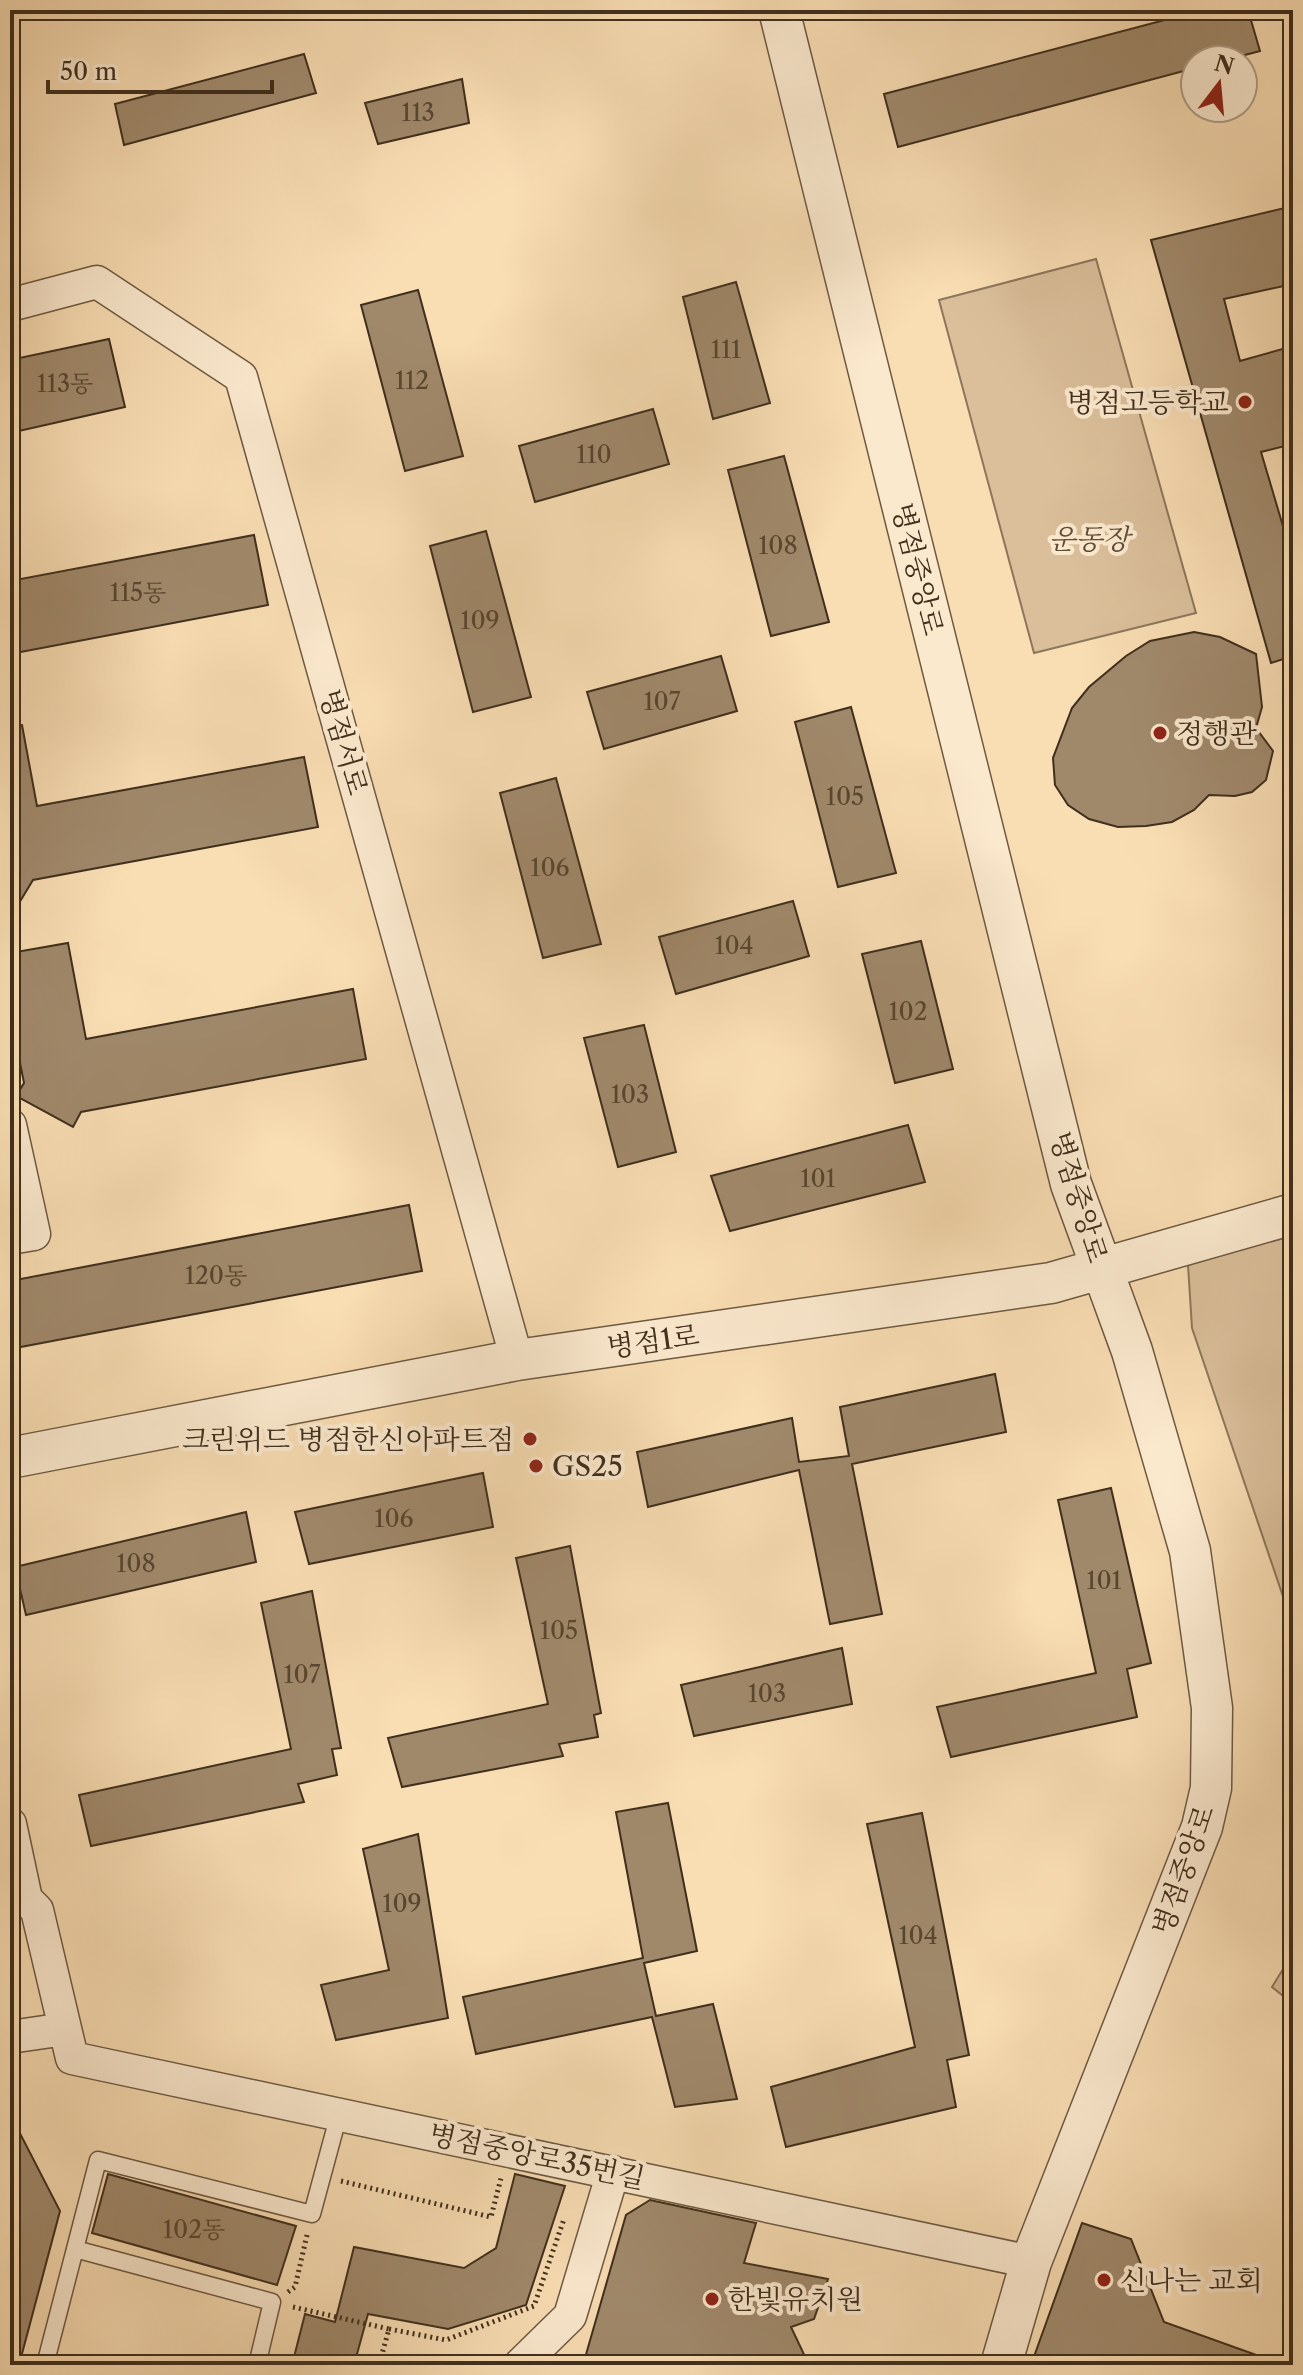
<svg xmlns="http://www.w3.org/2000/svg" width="1303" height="2375" font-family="'Libre Caslon Text','Noto Serif KR',serif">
	<defs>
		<pattern id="forest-firs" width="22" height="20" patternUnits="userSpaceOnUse" patternTransform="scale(2)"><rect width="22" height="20" fill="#dabf9a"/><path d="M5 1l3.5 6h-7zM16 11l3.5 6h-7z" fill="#bca484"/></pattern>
	</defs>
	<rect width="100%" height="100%" fill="#f9ddb3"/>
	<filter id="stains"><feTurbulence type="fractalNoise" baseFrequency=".0025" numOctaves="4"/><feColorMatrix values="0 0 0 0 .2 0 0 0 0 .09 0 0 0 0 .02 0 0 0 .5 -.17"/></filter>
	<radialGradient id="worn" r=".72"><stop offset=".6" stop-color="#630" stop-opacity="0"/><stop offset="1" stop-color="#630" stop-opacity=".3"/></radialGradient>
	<path fill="url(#forest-firs)" stroke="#8d775c" stroke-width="2" d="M1293 1953V2004L1272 1987Z"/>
	<path fill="#dabf9a" stroke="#8d775c" stroke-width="2" d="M1096 259 1196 613 1034 653 939 300Z
		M1293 1233V1626L1192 1328 1188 1265Z"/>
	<path fill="#a0896b" stroke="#402f1d" stroke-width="2" d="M1174 10H1248L1260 51 1226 60H1195V68L898 147 884 94 1176 17Z
		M304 54 316 93 124 145 115 104Z
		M462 79 469 123 378 144 365 103Z
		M1293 206V284L1224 299 1240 361 1293 346V444L1261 452 1293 560V656L1271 663 1151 240Z
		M736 282 770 403 713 419 683 297Z
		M418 290 463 456 405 471 361 305Z
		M109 339 125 407 10 433V360Z
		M653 409 669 464 535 502 519 446Z
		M784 456 829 622 771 636 728 470Z
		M486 531 531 697 473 712 430 546Z
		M254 535 268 605 10 654V581Z
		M1194 632 1220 637 1256 654 1262 707 1256 728 1273 751 1266 780 1252 792 1235 796 1209 795 1194 810 1172 822 1146 826 1118 827 1089 819 1068 805 1055 785 1053 758 1072 708 1089 687 1126 656 1150 641Z
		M721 656 737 711 604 749 587 692Z
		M851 707 896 873 838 887 795 722Z
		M22 725 37 806 304 757 318 827 33 880 10 918V726Z
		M556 778 601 944 543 958 500 793Z
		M793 901 809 956 676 994 659 937Z
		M921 941 953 1069 895 1083 862 954Z
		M68 943 86 1039 353 989 366 1059 81 1112 73 1127 16 1096 24 1083 10 1012V953Z
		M644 1025 676 1152 618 1167 584 1038Z
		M908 1125 925 1182 730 1231 711 1176Z
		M409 1205 422 1271 10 1349V1281Z
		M995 1374 1006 1432 852 1464 882 1614 830 1624 799 1470 648 1507 637 1452 792 1418 799 1462 849 1456 840 1407Z
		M483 1473 493 1527 309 1564 295 1512Z
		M1111 1488 1151 1663 1127 1669 1137 1717 951 1757 937 1707 1096 1673 1058 1500Z
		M246 1512 256 1562 26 1615 15 1567Z
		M570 1546 601 1713 594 1715 598 1737 559 1744 563 1756 402 1787 388 1738 548 1704 516 1558Z
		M312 1591 341 1748 332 1749 337 1775 298 1784 304 1802 91 1846 79 1795 291 1749 261 1603Z
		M842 1648 852 1704 694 1736 681 1685Z
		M668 1803 697 1951 644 1963 656 2016 713 2004 737 2099 675 2107 652 2017 476 2054 463 1997 643 1958 616 1812Z
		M922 1813 969 2055 947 2060 956 2107 786 2147 771 2087 915 2047 867 1824Z
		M418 1834 448 2018 336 2040 321 1985 389 1970 363 1849Z
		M10 2114 60 2211 19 2365H10Z
		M108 2174 296 2226 277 2285 92 2233Z
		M515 2174 565 2186 526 2305 448 2329 368 2314 354 2365H292L305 2314 335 2322 354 2247 464 2268 496 2248Z
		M650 2200 756 2223 744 2263 828 2279 814 2319 791 2327 809 2365H583L626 2215Z
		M1082 2223 1131 2239 1164 2322 1276 2362 1275 2365H1031Z"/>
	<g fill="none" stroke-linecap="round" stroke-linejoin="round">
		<defs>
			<path id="service" d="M75 2249 272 2302 257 2365
				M45 2365 98 2160 312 2214 339 2114"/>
			<path id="minor" d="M10 305 97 282 241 377 517 1360
				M10 1125 34 1234 10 1238
				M10 1824 26 1899 37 1910 72 2058 1031 2262
				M10 2037 65 2029
				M520 2365 570 2316 613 2172"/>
			<path id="tertiary" d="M779 10 1071 1184 1132 1351 1190 1551 1212 1708 1211 1788 1202 1827 1031 2262 1001 2365
				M10 1458 517 1360 1051 1283 1293 1214"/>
		</defs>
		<use href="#service" stroke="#6e5a42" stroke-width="19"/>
		<use href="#minor" stroke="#6e5a42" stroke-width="35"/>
		<use href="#tertiary" stroke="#6e5a42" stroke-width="43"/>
		<path stroke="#402f1d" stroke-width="5" stroke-dasharray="2 4" stroke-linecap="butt" d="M341 2181 491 2217 501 2178
			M288 2292 295 2287 307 2235
			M293 2307 389 2329 379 2365
			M389 2329 446 2340 534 2306 564 2219"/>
		<use href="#service" stroke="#fbe9ce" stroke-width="16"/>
		<use href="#minor" stroke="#fbe9ce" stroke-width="32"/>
		<use href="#tertiary" stroke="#fbe9ce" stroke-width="40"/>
	</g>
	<g fill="#8f2418" stroke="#fbe9ce" stroke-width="3">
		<circle cx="1245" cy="402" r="8"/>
		<circle cx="1160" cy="733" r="8"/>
		<circle cx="530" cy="1439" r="8"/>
		<circle cx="536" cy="1466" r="8"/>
		<circle cx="1104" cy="2280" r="8"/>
		<circle cx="712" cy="2299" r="8"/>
	</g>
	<g text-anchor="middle" stroke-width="8" stroke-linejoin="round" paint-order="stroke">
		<g font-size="24" fill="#584630">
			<text x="418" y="121">113</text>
			<text x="726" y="358">111</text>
			<text x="412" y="389">112</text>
			<text x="65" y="392">113동</text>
			<text x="594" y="463">110</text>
			<text x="778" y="554">108</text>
			<text x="138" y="601">115동</text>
			<text x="480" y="629">109</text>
			<text x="662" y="710">107</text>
			<text x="845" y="805">105</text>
			<text x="550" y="876">106</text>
			<text x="734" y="954">104</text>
			<text x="908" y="1020">102</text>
			<text x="630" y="1103">103</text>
			<text x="818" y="1187">101</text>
			<text x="216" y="1284">120동</text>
			<text x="394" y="1527">106</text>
			<text x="136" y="1572">108</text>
			<text x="1104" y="1589">101</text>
			<text x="559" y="1639">105</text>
			<text x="302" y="1683">107</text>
			<text x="767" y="1702">103</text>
			<text x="402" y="1912">109</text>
			<text x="918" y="1944">104</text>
			<text x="194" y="2238">102동</text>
		</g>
		<g font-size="28" fill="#402f1d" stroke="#fbe9ce" text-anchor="start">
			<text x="1229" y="412" text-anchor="end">병점고등학교</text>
			<text x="1176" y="743">정행관</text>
			<text x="514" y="1449" text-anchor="end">크린위드 병점한신아파트점</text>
			<text x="552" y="1476">GS25</text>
			<text x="1120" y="2290">신나는 교회</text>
			<text x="728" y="2309">한빛유치원</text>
		</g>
		<g font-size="28" font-style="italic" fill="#5f4c36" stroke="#fbe9ce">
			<text x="1089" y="549">운동장</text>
		</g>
		<g font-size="28" fill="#402f1d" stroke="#fbe9ce">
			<text transform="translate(918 569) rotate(76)" y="10">병점중앙로</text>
			<text transform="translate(344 742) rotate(74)" y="10">병점서로</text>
			<text transform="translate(1079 1197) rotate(73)" y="10">병점중앙로</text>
			<text transform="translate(653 1341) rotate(-8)" y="10">병점1로</text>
			<text transform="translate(1183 1870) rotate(-71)" y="10">병점중앙로</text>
			<text transform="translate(537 2156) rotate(12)" y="10">병점중앙로35번길</text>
		</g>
	</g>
	<rect width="1303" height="2375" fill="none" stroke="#f9ddb3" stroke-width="40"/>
	<rect x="12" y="12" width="1279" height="2351" fill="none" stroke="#402f1d" stroke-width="4"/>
	<rect x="20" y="20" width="1263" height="2335" fill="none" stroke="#402f1d" stroke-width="2"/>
	<g transform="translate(1219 84) rotate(16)"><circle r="38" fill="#fbe9ce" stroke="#b09f87" stroke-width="2"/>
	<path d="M0-6L14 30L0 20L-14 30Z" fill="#8f2418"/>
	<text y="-12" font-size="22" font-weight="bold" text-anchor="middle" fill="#402f1d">N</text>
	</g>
	<path d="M48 80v12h224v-12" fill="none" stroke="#402f1d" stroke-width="4"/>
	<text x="60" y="80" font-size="24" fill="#402f1d" stroke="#fbe9ce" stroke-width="6" paint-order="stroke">50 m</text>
	<rect width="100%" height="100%" filter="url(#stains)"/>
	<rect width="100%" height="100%" fill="url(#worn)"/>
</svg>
